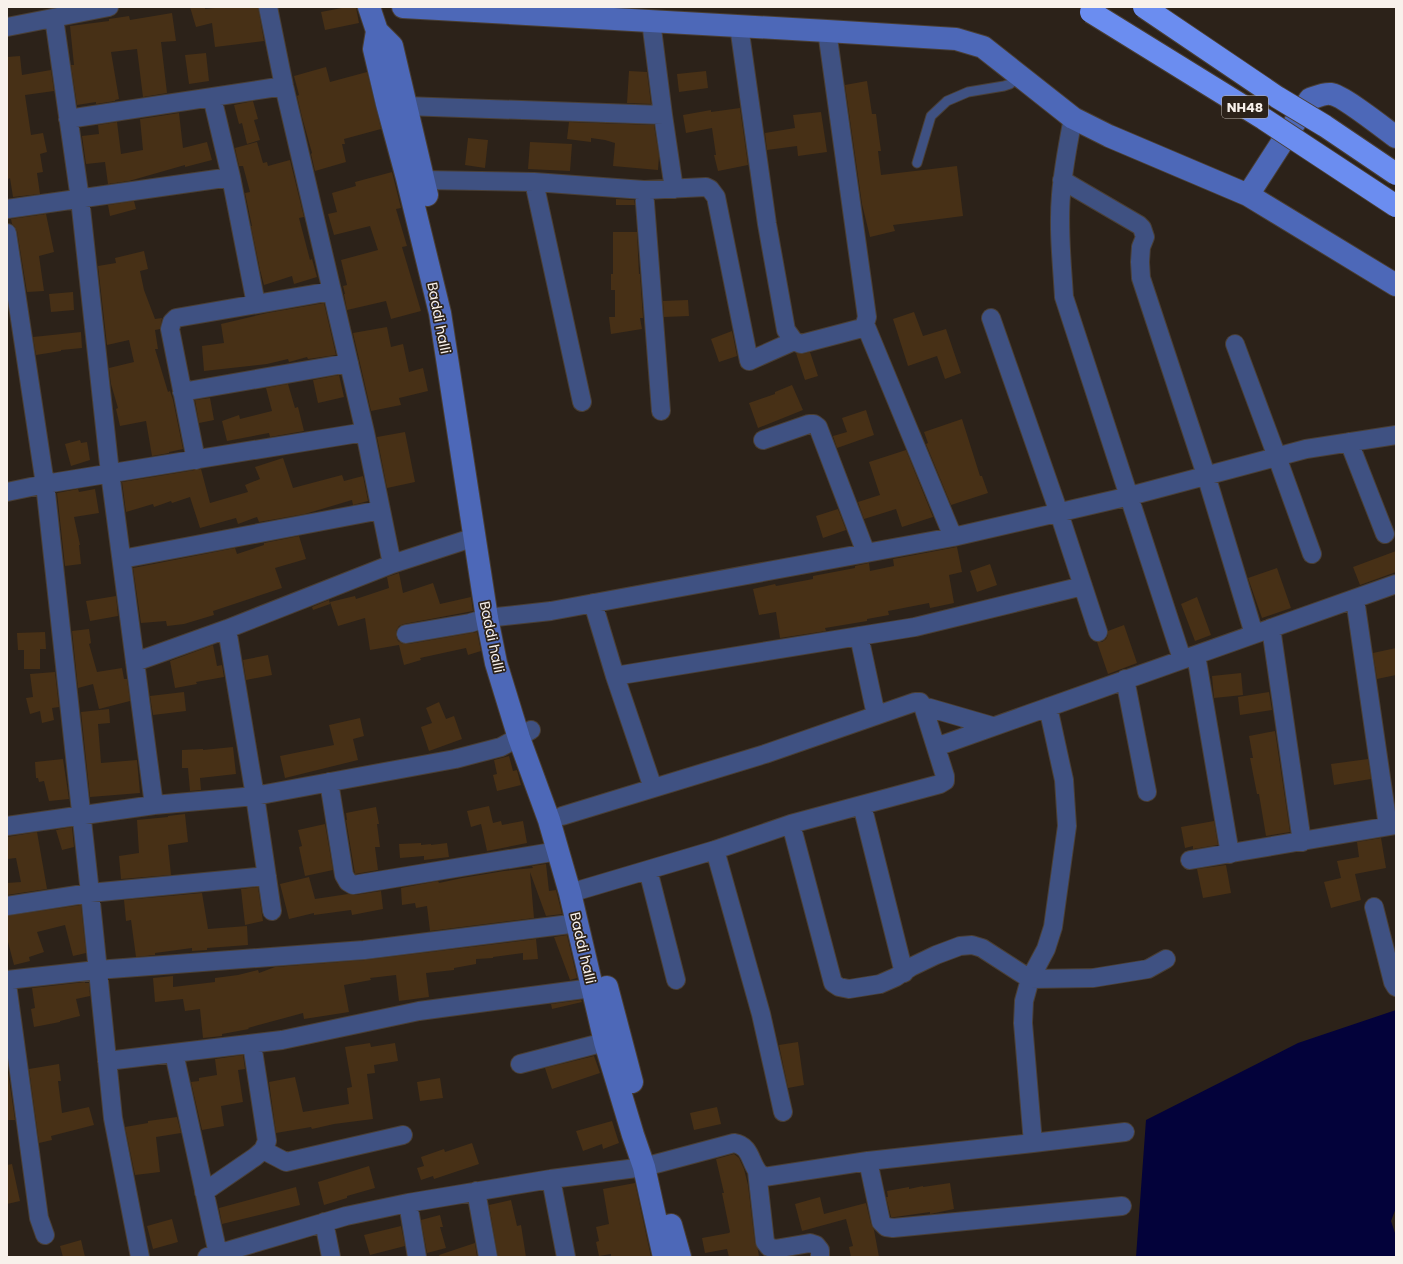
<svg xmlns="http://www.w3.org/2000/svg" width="1403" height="1264" font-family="Poppins,sans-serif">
	<rect width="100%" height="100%" fill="#2c2219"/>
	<path fill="#03023a" d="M1396 1010V1208L1391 1221 1396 1236V1257H1136L1146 1120 1298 1043Z"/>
	<path fill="#473016" d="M190 7H205V9L224 7H258L264 41 215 47 212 23 196 27Z
		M347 7H356L359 23 325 30 321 12Z
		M172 13 176 41 161 42 167 93 143 97 137 49 111 52 119 99 115 100V101L96 104V102L77 105 71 65H74L70 26 109 21V19L129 16 130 20Z
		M206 53 209 81 189 84 185 55Z
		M20 56 22 75 51 70 54 91 25 95 31 135 43 133 47 152 40 154 43 172 37 173 40 194 13 197 10 178 8 179 7 172V57Z
		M326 67 330 82 367 72 381 129 344 139 345 144H342L346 162 315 171 311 154 312 153 302 117 297 96 299 95 294 76Z
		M629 71 647 72 651 104 627 103Z
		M706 71 708 88 679 92 677 74Z
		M867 81 872 114H876L878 130 881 151H878L881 175 957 166 963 216 893 225 895 231 870 237 862 204 845 85Z
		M253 101 258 119 254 120 260 140 247 144 242 123 239 124 234 105Z
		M740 108 748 165 718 171 714 155H716L712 128 686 133 683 115 711 110V112Z
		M821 112 827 152 798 156 797 146 767 150 765 133 795 128 793 115Z
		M179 113 183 148 207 142 212 160 185 167V165L129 181 108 184 105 162 86 164 82 136 99 134 98 125 117 122 121 154 143 150 140 119Z
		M569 122 654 125 659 156 658 170 613 166 615 143 605 140 591 138V142L567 139Z
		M468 138 488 140 485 168 465 165Z
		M257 142 263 163 267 162 268 166 290 160 304 217 299 218 310 260 312 259 317 277 294 284 292 276 264 285 260 270 251 226H252L245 193 250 192 243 166H239L235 148Z
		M530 142 572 144 570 171 528 169Z
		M392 172 401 208 396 209 407 246 402 247 421 311 391 319 386 301 347 310 344 294H345L343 286 347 285 341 260 378 250 370 226 334 235 328 214 337 212 332 193 356 186 355 182Z
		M616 199 634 200 635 205H616Z
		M134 201 136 209 110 216 108 205Z
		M46 214 54 252 39 256 44 291 27 292 17 231 15 227 12 224 11 219Z
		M613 232H637L639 274H640L643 318H640L642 329 611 334 609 317H615V290H611V274H613Z
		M144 251 148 269 140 271 144 290 155 319 162 318 160 329 155 330 158 349H155L168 392 170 391 173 400 183 449 169 452V453L152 456 146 421 120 426 116 409 118 408 111 384 109 368 134 362 129 340 107 345 98 266 116 263 115 258Z
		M73 292 74 310 51 312 49 294Z
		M688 300 689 316 664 317 663 301Z
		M324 303 336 355 308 359 307 357 289 362 288 359 267 364 204 371 202 346 224 343 221 324 267 313Z
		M914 312 923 336 946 329 961 373 945 379 937 356 908 366 893 319Z
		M387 327 391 347 403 344 409 372 423 368 428 391 399 398 401 405 371 411 353 333Z
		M732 331 737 356 719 362 711 339Z
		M81 332 82 348 61 350V351L36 355 33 337Z
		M810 352 818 376 805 380 796 353 803 354Z
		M339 375 344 397 318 403 313 380Z
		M288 384 295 408 298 407 304 431 270 437 269 433 227 441 222 421 239 415 240 419 272 411 266 388Z
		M792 385 803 410 758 428 749 403 775 394V392Z
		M210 398 214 420 199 423 195 400Z
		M866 410 874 435 837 448 833 436 847 432 842 418Z
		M962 419 980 476H982L988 493 951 505 926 444 928 443 924 432Z
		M405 432 415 482 387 488 377 437Z
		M80 440 81 443 87 442 90 460 71 466 65 444Z
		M906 450 933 517 902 527 896 509 864 519 858 502 880 495 869 462Z
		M283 458 293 488 342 475 344 481 363 476 368 501 353 505 352 500 305 514 259 522 257 517 238 524 236 518 200 528 190 497 172 503 171 501 154 507 153 504 126 512 122 482 201 469 210 503 248 492 245 485 260 479 255 467Z
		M78 489 79 492 95 489 99 513 74 517 80 545H79L81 564 65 566 57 493Z
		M838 509 846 530 823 538 816 516Z
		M299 536 306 559 275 568 282 588 213 611 214 615 184 624 167 626 166 621 141 623 133 568 235 548 237 554 264 545V543Z
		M957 547 962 572 949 575 954 603 930 608 929 603 888 611 889 615 867 619V621L825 628 826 631 780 638 776 612 759 615 753 589 775 584 776 586 813 579V576L855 568V566L869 563 870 571 894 566 893 559Z
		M1396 551V572L1360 585 1353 567Z
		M990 564 997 585 977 592 970 571Z
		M1277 568 1291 608 1262 618 1248 578Z
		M399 573 403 593 433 583 440 604 471 597 473 611 404 624 399 626 396 631V636L398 641 403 644H408L477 632 481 651 468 655 466 648 420 658 421 660 404 665 399 645 370 650 365 618 338 626 330 602 355 596 356 599 389 588 387 577Z
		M116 596 118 616 90 621 86 601Z
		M1197 597 1211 635 1195 641 1181 604Z
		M329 600 330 604 313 610 312 607Z
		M1124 625 1137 663 1108 674 1097 642H1102L1106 639 1108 635V631Z
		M89 629 91 643 89 644 97 672 122 668 124 679H127L130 701 99 709 93 684 78 688 72 631Z
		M45 632 46 649H40V669H24V650H18L17 633Z
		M213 645 217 666 222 665 224 677 196 682 197 684 175 688 170 661Z
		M1396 648V675L1377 679 1373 653Z
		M268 655 272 675 246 680 243 660Z
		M55 672 59 707 52 708 54 720 42 723 40 711 30 714 26 698 33 697 30 674Z
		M1241 673 1243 695 1214 698 1212 676Z
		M184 692 186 711 153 715 150 696Z
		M1269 692 1272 710 1240 715 1238 697Z
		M439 702 446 719 454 716 462 739 429 751 421 727 432 723 426 708Z
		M109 709 110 723 98 724 101 763 137 760 140 793 90 797 81 712Z
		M360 718 364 736 353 739 358 760 285 778 280 756 334 745 329 725Z
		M1275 731 1290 832 1266 836 1259 794H1257L1250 758H1253L1249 736Z
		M233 747 236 774 200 778 201 790 190 791 188 768H182V750L203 749V750Z
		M509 756 513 771 517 770 521 785 497 791 493 775 497 774 494 760Z
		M63 759 69 799 49 801 44 781 39 782 38 778H36L35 762Z
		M1368 759 1371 779 1334 785 1331 764Z
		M489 806 493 823 501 821 502 825 523 821 527 843 487 851 481 824 471 827 467 811Z
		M376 807 379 824H377L380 847H375L378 870 355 874 346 820H347L346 813Z
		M185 814 188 842 168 845 171 875 121 879 119 856 139 853 137 820 168 817V816Z
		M1214 821 1218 845 1193 849V846L1185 848 1181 827Z
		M325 824 333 870 305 876 299 847 302 846 298 830Z
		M72 827 74 847 62 850 56 830Z
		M37 832 47 889 7 895V883L21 882 16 858 7 859V837Z
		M1381 838 1386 868 1355 874 1361 900 1331 908 1324 882 1341 878 1337 861 1359 857 1357 842Z
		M421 843V845L431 844V845L447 843 449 857 424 860V856L400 858 399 844Z
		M546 864 549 891 556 890 562 914 546 916 530 872 534 918 430 931 427 906 416 908 415 903 402 905 401 888 438 881 439 883 462 878 504 871 533 868 532 866Z
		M1226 865 1231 893 1203 898 1197 869Z
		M309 877 315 899 348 894 355 895 381 891 383 909 352 915 351 910 314 915V913L289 919 280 884Z
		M258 887 263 921 245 925 241 889Z
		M202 893 208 929 247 926 248 945 207 948V950L192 951V948L155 953V955L136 957 131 920 126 921 124 900Z
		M81 905 86 953 73 956 65 925 37 932 44 952 29 957 30 961 14 965 7 938V916Z
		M567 935 577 978 570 980 554 937Z
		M536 939 538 959 523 960V953L493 957V958L476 959V964L454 968V970L426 973 429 997 399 1001 396 975 370 978 371 980 344 985 349 1012 304 1019 303 1013 248 1028 249 1029 222 1034V1036L203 1038 200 1009 185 1011 183 999 155 1002 153 978 173 976V987L215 982V978L238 975 258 970 259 973 275 967 365 960Z
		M85 982V983H89L90 996 76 999 80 1016 60 1021V1022L34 1027 31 1009 35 1008 32 988Z
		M581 1000 582 1002 552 1009 551 1004Z
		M798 1042 804 1085 788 1088 779 1045Z
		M370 1043 371 1047 395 1043 398 1061 374 1065 375 1073 367 1074 373 1119 334 1124 312 1129 311 1127 276 1133 269 1082 295 1077 303 1112 349 1104 347 1088 352 1087 345 1047Z
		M243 1055 245 1069 238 1070 243 1102 221 1106 224 1126 202 1130 191 1082 199 1081V1078L217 1075 215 1059Z
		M594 1056 600 1073 552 1089 545 1068Z
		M59 1064 61 1081H58L62 1113 89 1107 94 1125 51 1136 52 1140 39 1143 29 1069Z
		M8 1072 15 1120H7V1073Z
		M440 1078 443 1098 420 1101 417 1082Z
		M717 1107 721 1124 694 1130 690 1113Z
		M177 1117 181 1133 156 1137 160 1172 135 1175 125 1127 148 1123V1121Z
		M612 1121 619 1143 603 1149 602 1144 583 1151 576 1131Z
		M472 1143 479 1164 434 1179 433 1176 421 1180 417 1168 424 1166 421 1157 444 1149 445 1152Z
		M734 1154 739 1158 744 1169 748 1185 755 1243 758 1250 759 1257H729L727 1249 705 1253 702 1238 729 1233 730 1232 722 1193H724L716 1159Z
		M12 1164 20 1201 7 1204V1165Z
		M369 1166 375 1188 347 1196V1198L324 1205 318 1182Z
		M635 1183 651 1257H611V1254L599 1256 596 1242 599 1241 596 1227 609 1224 603 1189Z
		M950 1183 954 1209 930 1214V1212L895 1217H891L886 1197H888L887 1191 909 1187V1189L923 1186V1187Z
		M296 1187 300 1205 222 1224 219 1208Z
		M820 1197 824 1214 866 1203 871 1224 874 1230 879 1257H851L849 1247 853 1246 846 1219 802 1231 795 1204Z
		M511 1200 517 1226 521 1225 526 1257H498L489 1205Z
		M440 1215 443 1227H440L446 1248 427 1253 421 1220Z
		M172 1219 178 1242 153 1249 147 1226Z
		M401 1226 405 1246 370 1255 364 1235Z
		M81 1240 85 1257H63L60 1246Z
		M475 1243 477 1257H440L439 1255Z"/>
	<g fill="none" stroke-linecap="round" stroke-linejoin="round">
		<defs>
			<path id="lane" d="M917 163 931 116 947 101 968 92 1004 86 1010 84 1020 76"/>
			<path id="street" d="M268 7 284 86 365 432 392 564
				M54 18 80 199 110 473 154 805
				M651 21 663 115 674 189
				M739 26 767 224 786 330 794 341 801 344 862 328 865 324 867 317 827 31
				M7 27 109 7
				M212 97 231 177 256 304
				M405 106 663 115
				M1073 118C1068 144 1063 169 1061 195 1058 229 1062 263 1064 297L1182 659
				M68 119 284 86
				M424 180 534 182 644 190 706 187 710 189 716 197 749 361 794 341
				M1062 180 1139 225 1142 228 1145 237 1141 247 1140 262 1141 278 1206 475 1254 634
				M534 182 582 402
				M644 190 661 411
				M7 209 231 177
				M7 233 45 484 90 893 113 1118 140 1257
				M991 318 1059 513 1098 632
				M865 324 953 537
				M1235 344 1277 457 1312 554
				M182 392 349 363
				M763 440 809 424H814L818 427 866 553
				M1349 442 1385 534
				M196 460 170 329 172 322 176 318 332 291
				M7 492 45 484 365 432
				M122 559 381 510
				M1355 599 1388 826
				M593 603 615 676 653 788
				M1271 628 1302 842
				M227 629 255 796 272 911
				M406 634 470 623 487 618 551 611 953 537 1130 496 1306 449 1396 435
				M859 636 876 715
				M1196 655 1230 854
				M135 662 227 629 392 564 475 537
				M615 676 915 627 1083 586
				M1125 679 1147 792
				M923 706 992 726
				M936 747 1396 584
				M329 782 344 875 348 882 353 885 558 851
				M862 805 904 973
				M562 816 765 754 915 702H920L923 706 945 776V781L940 784 791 824 715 850 570 893
				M791 824 833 983 839 987 849 989 880 984 896 977 911 967 936 955 960 946 972 945 982 948 1030 979 1093 978 1148 969 1166 959
				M7 826 154 805 255 796 455 759 501 747 531 730
				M715 850 761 1014 783 1112
				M1190 860 1396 825
				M648 870 676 980
				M7 906 90 893 267 876
				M1374 907 1393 982 1396 987
				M7 980 97 970 364 950 578 923
				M7 984 39 1218 45 1235
				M174 1053 218 1254
				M107 1061 282 1040 419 1011 592 988
				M520 1064 605 1042
				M1033 1143 1023 1023 1024 1001 1030 979 1046 949 1053 927 1067 826 1064 780 1048 707
				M263 1150 286 1162 403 1135
				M868 1161 881 1222 886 1227 893 1228 1122 1206
				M757 1171 765 1242 769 1247 775 1249 810 1243 816 1245 820 1250V1257
				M551 1179 566 1257
				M476 1191 488 1257
				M204 1192 255 1157 263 1150 267 1141 252 1044
				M408 1203 417 1257
				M324 1222 331 1257
				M207 1257 346 1216 408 1203 551 1179 644 1167 734 1143C754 1146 749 1169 764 1177L868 1161 1033 1143 1125 1132"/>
			<path id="secondary" d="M369 7 377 31 374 49 387 104 407 178 440 313 487 618 496 663 519 738 549 820 570 893 605 1042 633 1135 644 1167 664 1257
				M403 7 827 31 956 39 983 47 1073 118 1109 136 1248 195 1396 285
				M377 31 392 46 427 195
				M1248 195 1310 99C1316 97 1324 93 1331 94 1342 95 1385 129 1396 137
				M607 987 632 1082
				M671 1225 680 1257"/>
		</defs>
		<use href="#lane" stroke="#493f36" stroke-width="11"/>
		<use href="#street" stroke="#493f36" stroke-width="20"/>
		<use href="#secondary" stroke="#493f36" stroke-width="24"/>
		<use href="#lane" stroke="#3f5182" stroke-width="9"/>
		<use href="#street" stroke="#3f5182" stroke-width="18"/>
		<use href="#secondary" stroke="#4d68b8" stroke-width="22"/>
		<defs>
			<path id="highway-bridge" d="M1144 7 1277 97 1325 126 1396 174
				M1091 12 1264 119 1396 206"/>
		</defs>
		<use href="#highway-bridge" stroke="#493f36" stroke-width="24" stroke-linecap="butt"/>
		<use href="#highway-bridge" stroke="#6b8df0" stroke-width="22"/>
	</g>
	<g text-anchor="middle" stroke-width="3.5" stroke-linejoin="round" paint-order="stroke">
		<rect fill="#2c2219" stroke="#bbb3ac" stroke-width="1" x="1222" y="96" width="46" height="22" rx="3"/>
		<g font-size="13" font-weight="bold" fill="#f8f1eb">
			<text x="1245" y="112">NH48</text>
		</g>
		<g font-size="14" fill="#f8f1eb" stroke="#2c2219">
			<text transform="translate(439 318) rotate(79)" y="5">Baddi halli</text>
			<text transform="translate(492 637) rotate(78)" y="5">Baddi halli</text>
			<text transform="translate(583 948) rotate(77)" y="5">Baddi halli</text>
		</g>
	</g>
	<rect width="1403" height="1264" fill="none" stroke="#f8f1eb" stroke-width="16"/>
</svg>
